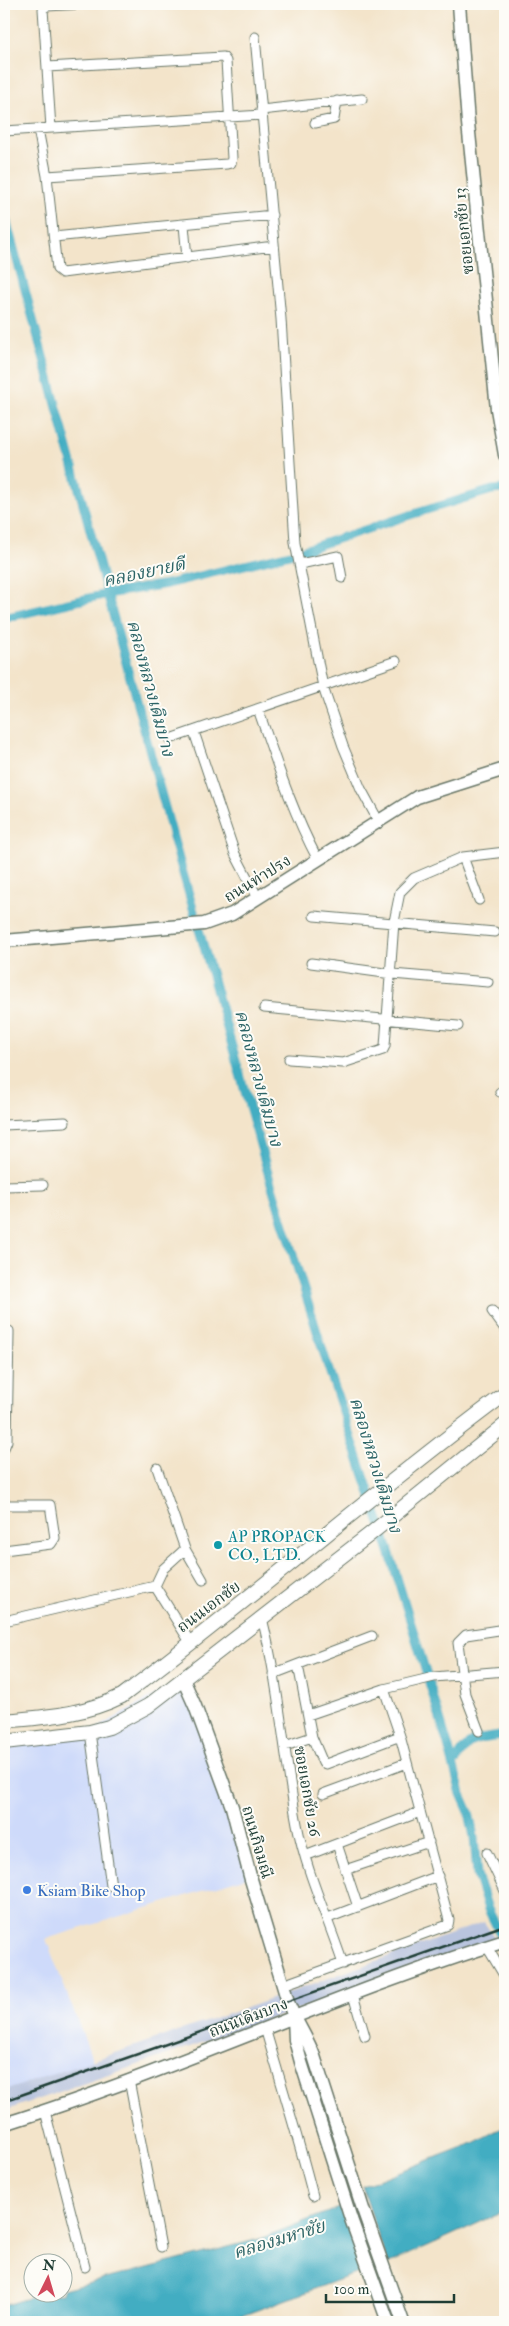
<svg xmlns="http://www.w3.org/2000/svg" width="509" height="2326" font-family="'IM FELL Double Pica','Noto Serif Thai',serif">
	<rect width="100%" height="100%" fill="#fdfcf7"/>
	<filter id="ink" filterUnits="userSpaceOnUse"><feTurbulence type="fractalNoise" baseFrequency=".02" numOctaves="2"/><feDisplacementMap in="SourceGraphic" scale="10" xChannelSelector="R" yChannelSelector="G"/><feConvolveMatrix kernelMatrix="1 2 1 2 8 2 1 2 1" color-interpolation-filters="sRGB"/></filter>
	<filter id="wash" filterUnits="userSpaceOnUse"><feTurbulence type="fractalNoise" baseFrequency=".0096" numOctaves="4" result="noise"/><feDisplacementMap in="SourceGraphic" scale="20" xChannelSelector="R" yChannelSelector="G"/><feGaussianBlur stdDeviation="1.12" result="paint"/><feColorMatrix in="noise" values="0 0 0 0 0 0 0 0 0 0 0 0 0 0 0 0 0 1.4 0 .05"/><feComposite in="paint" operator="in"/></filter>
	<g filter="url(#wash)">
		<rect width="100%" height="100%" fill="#f3e4ca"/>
		<path fill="#cedafa" d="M183 1679 250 1876 46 1939 94 2064 4 2094V1742L90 1732Z"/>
		<path fill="#b9c4de" d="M484 1922 497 1941 4 2111V2091L260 2003Z"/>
		<path fill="#43adc2" stroke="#31757b" d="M505 2126V2211L388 2264 362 2186 473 2143Z
			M341 2207 363 2271 225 2322H4V2306C23 2299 42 2294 62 2294L63 2290 259 2239Z"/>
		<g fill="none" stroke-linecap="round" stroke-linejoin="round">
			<path stroke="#43adc2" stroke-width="9" d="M4 212 179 859 270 1180 328 1367 389 1551 448 1745 461 1794 469 1812 474 1837 477 1875 488 1909 505 1944
				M304 550 410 515 492 490 504 489
				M4 618 107 594 167 584 290 554
				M453 1765C474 1733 471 1742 505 1735"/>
		</g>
	</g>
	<g filter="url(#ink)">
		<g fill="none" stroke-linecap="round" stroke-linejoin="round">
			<defs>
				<path id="street" d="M255 37 281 319 295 543 323 687 343 746 361 789 379 822
					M47 67 223 57 226 61 232 158 231 163 227 164 47 176
					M261 110 362 99
					M315 123 334 119 337 101
					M51 128 43 9 47 6 84 4
					M38 129 47 176 57 269 62 273 274 246
					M4 131 262 115
					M184 225 187 258
					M54 237 272 215
					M300 564 338 556 342 578
					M258 709C276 761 292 811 318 860
					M194 732 235 854 258 898
					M170 739 396 661
					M479 900 463 857 505 852
					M314 916 495 932
					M311 963 392 974 488 982
					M264 1008 458 1026
					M289 1059 343 1063 383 1050 385 1046 394 922 400 892 414 878 463 857
					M500 1092 505 1090
					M4 1125 65 1122
					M4 1186 43 1185
					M492 1311 505 1329
					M4 1329 9 1331V1334L7 1441 4 1448
					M157 1468 185 1549 203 1580
					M4 1505H50L55 1538 51 1544 4 1550
					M155 1586 163 1569 185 1549
					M262 1618C279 1685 284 1755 297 1824 306 1872 328 1918 343 1964
					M4 1621 155 1586 190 1642
					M298 1665 312 1737
					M273 1674 372 1636
					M308 1715 384 1689
					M479 1731 465 1694 458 1643 466 1635 505 1629
					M90 1732 111 1886
					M285 1746 312 1737 323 1763 326 1764 400 1736
					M323 1794 407 1763
					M337 1844 358 1907
					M487 1853 505 1891
					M305 1856 420 1812
					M345 1870 429 1842
					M328 1918 438 1876
					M487 1947 505 1977
					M283 1985 448 1925 449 1920 400 1736 384 1689 434 1677 505 1671
					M353 1995 365 2036
					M265 2028C281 2084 299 2140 313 2196
					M129 2080 161 2247
					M45 2111 85 2267"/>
				<path id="secondary" d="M459 4 468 123 497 409 505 455
					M4 941 204 924 232 914 417 797 505 769
					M183 1679 195 1706 232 1807 250 1876 288 2002C295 2021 307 2037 314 2056L364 2212 403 2322
					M294 2017 295 2040 301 2062 351 2219 388 2322
					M4 2124C174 2071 335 1994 505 1941"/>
				<path id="primary" d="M4 1721C45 1717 84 1715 122 1696 252 1599 374 1491 505 1394
					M4 1742 90 1732 109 1727 148 1706 369 1535 505 1425"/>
			</defs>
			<use href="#street" stroke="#697768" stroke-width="11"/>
			<use href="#secondary" stroke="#697768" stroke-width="15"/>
			<use href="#primary" stroke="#697768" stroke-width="16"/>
			<use href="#street" stroke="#fff" stroke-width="9"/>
			<use href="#secondary" stroke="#fff" stroke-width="12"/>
			<use href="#primary" stroke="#fff" stroke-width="14"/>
			<path stroke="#1f3d34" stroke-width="2.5" d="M4 2101 505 1925"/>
		</g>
	</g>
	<circle fill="#0f9aa8" stroke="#fdfcf7" stroke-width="2" cx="218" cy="1545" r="5"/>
	<circle fill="#3f7fe0" stroke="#fdfcf7" stroke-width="2" cx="27" cy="1890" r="5"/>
	<g text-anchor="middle" stroke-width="4" stroke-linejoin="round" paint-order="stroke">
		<g font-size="16" fill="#1f3d34" stroke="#fdfcf7">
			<text transform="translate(463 231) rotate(-96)" y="6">ซอยเอกชัย 13</text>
			<text transform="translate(257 878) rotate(-32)" y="6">ถนนท่าปรง</text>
			<text transform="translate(208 1606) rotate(-37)" y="6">ถนนเอกชัย</text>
			<text transform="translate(308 1791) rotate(80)" y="6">ซอยเอกชัย 26</text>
			<text transform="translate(258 1842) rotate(74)" y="6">ถนนกิจมณี</text>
			<text transform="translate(248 2017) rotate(-21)" y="6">ถนนเดิมบาง</text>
		</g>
		<g font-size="16" fill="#0d838f" stroke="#fdfcf7" text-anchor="start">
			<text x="228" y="1542">AP PROPACK<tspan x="228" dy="18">CO., LTD.</tspan></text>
		</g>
		<g font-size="16" fill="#366cbe" stroke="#fdfcf7" text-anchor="start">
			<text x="37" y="1896">Ksiam Bike Shop</text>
		</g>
		<g font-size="18" font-style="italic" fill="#2c6466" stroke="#fdfcf7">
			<text transform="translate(144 572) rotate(-12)" y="6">คลองยายดี</text>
			<text transform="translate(151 688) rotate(75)" y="6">คลองหลวงเดิมบาง</text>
			<text transform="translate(259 1078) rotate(75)" y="6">คลองหลวงเดิมบาง</text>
			<text transform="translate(376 1465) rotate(73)" y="6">คลองหลวงเดิมบาง</text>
			<text transform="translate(279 2239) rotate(-17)" y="6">คลองมหาชัย</text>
		</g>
	</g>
	<rect width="509" height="2326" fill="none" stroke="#fdfcf7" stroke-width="20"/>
	<g transform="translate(48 2278) rotate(5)"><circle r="24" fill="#fdfcf7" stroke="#a4b0a9"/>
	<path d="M0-4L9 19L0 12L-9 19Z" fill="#d1495b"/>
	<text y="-8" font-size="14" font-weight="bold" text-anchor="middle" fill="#1f3d34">N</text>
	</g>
	<path d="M326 2294v8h128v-8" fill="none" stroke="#1f3d34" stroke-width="2.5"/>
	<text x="334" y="2294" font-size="15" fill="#1f3d34" stroke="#fdfcf7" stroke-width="4" paint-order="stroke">100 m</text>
</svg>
